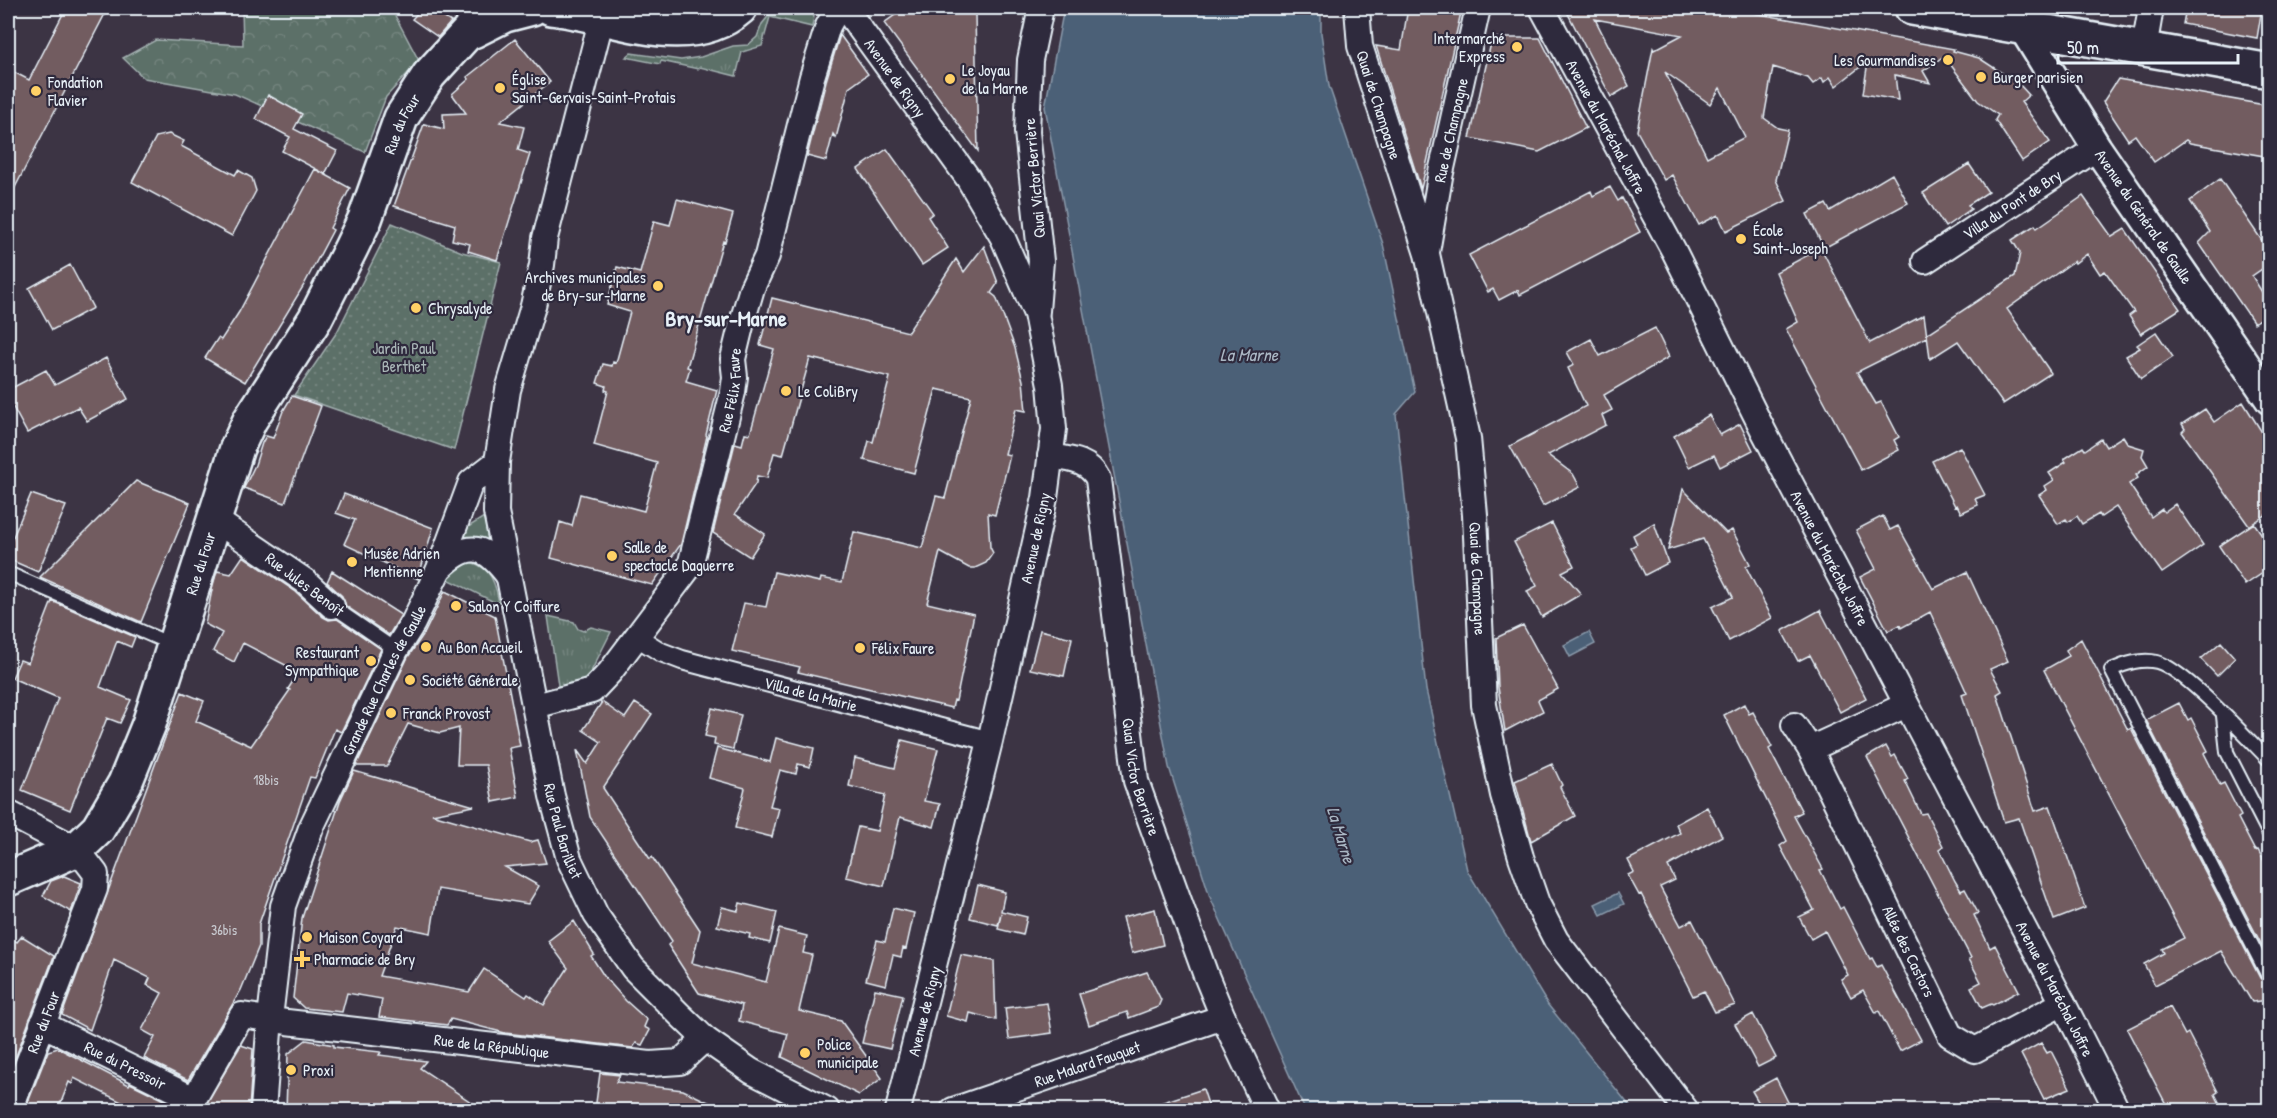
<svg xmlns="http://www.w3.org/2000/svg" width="2277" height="1118" font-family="'Patrick Hand',sans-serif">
	<defs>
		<pattern id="grass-tufts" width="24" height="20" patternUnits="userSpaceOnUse" patternTransform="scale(1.5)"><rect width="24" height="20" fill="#5c6f67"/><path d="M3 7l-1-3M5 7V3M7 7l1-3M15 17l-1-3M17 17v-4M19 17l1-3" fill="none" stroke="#73847e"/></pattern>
		<pattern id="forest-crowns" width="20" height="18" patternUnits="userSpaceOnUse" patternTransform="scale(1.5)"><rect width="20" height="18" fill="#5c6f67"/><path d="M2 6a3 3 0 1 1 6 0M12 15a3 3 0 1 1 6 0" fill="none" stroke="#73847e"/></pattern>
		<pattern id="park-dots" width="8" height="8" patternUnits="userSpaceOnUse" patternTransform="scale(1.5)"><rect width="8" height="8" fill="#5c6f67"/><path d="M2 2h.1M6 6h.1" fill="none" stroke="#73847e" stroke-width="1.8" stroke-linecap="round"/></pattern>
	</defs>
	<rect width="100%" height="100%" fill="#3c3444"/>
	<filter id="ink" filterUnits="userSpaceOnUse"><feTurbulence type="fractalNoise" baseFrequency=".0167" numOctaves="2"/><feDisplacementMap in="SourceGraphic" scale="12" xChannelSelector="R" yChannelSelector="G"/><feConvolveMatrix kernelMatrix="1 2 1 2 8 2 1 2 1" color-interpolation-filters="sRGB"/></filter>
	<g filter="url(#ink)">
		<path fill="url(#grass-tufts)" stroke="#a2b0b0" stroke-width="1.5" d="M775 8H811L814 17 812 27 770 17 762 46 742 52 736 76 700 67 698 69 661 61 660 64 626 57 631 53 681 60 701 57 733 46 748 45 757 37 762 24Z
			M484 517 489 543 462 540 465 529Z
			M459 560C487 563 494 575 499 602H494L446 578Z
			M548 616 574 622 578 629 583 631 591 627 611 632 575 703 560 699Z"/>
		<path fill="url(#forest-crowns)" stroke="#a2b0b0" stroke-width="1.5" d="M242 8H391L419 61 386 97 365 152 235 94 144 78 123 58 156 40 243 45Z"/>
		<path fill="url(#park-dots)" stroke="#a2b0b0" stroke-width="1.5" d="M392 223 462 252 501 262 454 450 294 395 337 332Z"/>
		<path fill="#4c6077" stroke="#8a9aab" stroke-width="1.5" d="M1064 8H1321V33L1329 86 1383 244 1415 392 1396 414 1426 690 1467 870 1548 1005 1633 1110H1305L1210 897 1169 767 1045 107Z
			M1589 632 1595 644 1570 657 1564 645Z
			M1618 893 1624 904 1601 915 1595 904Z"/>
		<path fill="#725b61" stroke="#e8f1f8" stroke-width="1.5" fill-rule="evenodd" d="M66 8H108L8 201V122L16 105 8 101V69L29 80Z
			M422 8H429L451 22 438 37 412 19Z
			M890 8H969L975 15 978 151 884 23 895 15Z
			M1408 8H1462L1421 189 1376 46 1401 50Z
			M1565 8H1726L1954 49 1953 51 1979 58 2019 84 2029 95 2021 102 2050 142 2022 161 1995 120 1998 115 1978 101 1944 56 1923 71 1930 83 1895 75 1898 100 1863 94 1868 61 1836 86 1830 77 1824 82 1822 78 1813 84 1808 78 1773 67 1764 118 1778 128 1788 130 1776 180 1786 201 1726 231 1718 215 1699 225 1672 175 1664 180 1637 131 1653 48 1654 50 1682 35 1595 19 1629 86 1611 97ZM1665 72 1710 104 1720 88 1745 137 1707 157Z
			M2186 8H2262L2257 38 2183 24Z
			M840 35 868 74 849 88 836 138 833 134 826 161 807 156 826 81Z
			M1492 38H1540L1586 128 1539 152 1470 138Z
			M515 39 550 82 500 122 524 127 518 150 530 154 497 260 468 251 470 244 452 240 455 225 394 206 424 124 444 129 443 114 466 113 452 94 469 79 467 77Z
			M2118 79 2270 106V157L2190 143 2186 140 2154 162 2135 135 2128 140 2103 102Z
			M268 95 302 114 294 129 337 151 325 174 282 151 290 137 256 119Z
			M169 134 184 141 181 146 235 175 238 170 252 178 256 191 232 236 132 182 156 137Z
			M887 149 933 213 928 217 948 248 922 265 858 169Z
			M1969 164 1988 192 1968 205 1971 209 1945 227 1923 193Z
			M315 169 350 188 330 228 333 230 304 285 245 382 205 358 218 338 221 340 239 312Z
			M1892 174 1908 203 1824 248 1807 214 1826 204 1830 211Z
			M2220 179 2269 251V264L2252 276 2270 305V313L2254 323 2199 243 2210 232 2190 201Z
			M1610 187 1618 201 1622 198 1640 232 1520 295 1518 290 1499 300 1493 289 1488 292 1469 255 1591 191 1593 196Z
			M2083 196 2112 237 2125 229 2180 309 2141 334 2129 316 2134 312 2105 271 2100 274 2087 254 2075 263 2074 261 2007 309 2051 373 2003 404 1958 341 1930 359 1927 334 2015 276 2020 253 2012 240 2035 225 2037 228Z
			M677 199 733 214 725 242 723 241 687 367 690 368 686 381 717 390 706 435 707 436 681 544 652 585 551 558 560 522 572 526 580 494 644 511 657 463 594 445 608 391 605 390 606 386 597 383 603 364 612 366 613 362 616 363 630 312 607 305 617 267 640 273 654 221 670 225Z
			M984 246 998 283 991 293 996 297 1015 348 1023 381 1026 411 1016 409 1005 454 1010 455 995 515 988 513 990 547 993 553 986 563 975 568H969L940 552 927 603 974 614 956 701 954 700 952 708 798 672 800 667 732 651 744 603 766 607 774 572 820 582 821 578 842 582 854 532 922 548 936 496 945 498 971 397 936 389 914 473 864 460 869 441 873 442 890 377 810 358 783 455 774 453 767 478 757 476 756 483 735 514 765 534 750 557 713 533 735 443 742 445 745 433 750 434 774 349 760 345 772 298 908 332 956 259 964 272Z
			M1821 248 1870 343 1924 315 1927 337 1857 372 1876 404 1881 402 1899 437 1894 440 1899 450 1861 470 1786 329 1798 322 1776 272Z
			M70 265 93 308 52 330 29 288Z
			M1655 328 1669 357 1604 395 1612 410 1602 415 1606 425 1548 455 1573 474 1580 487 1543 506 1510 446 1586 406 1568 368 1574 365 1567 352 1591 339 1600 356Z
			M2156 332 2173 357 2141 379 2126 356 2140 348 2137 345Z
			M106 358 128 399 87 421 78 407 27 433 8 398V390L46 370 55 385Z
			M292 396 321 406 285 503 244 488 255 465 262 443 266 436 273 438 283 411Z
			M2243 402 2270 445V512L2249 526 2182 432 2185 429 2182 424 2205 409 2214 422Z
			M1709 415 1720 435 1740 424 1753 450 1720 467 1714 455 1689 467 1674 436Z
			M2123 436 2128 444 2144 449 2142 456 2148 466 2136 475 2138 478 2129 484 2151 517 2162 509 2164 512 2175 504 2203 545 2162 573 2116 507 2101 517 2099 514 2082 524 2077 516 2068 522 2066 519 2058 524 2039 495 2047 490 2045 486 2054 480 2049 473 2066 462 2064 459 2083 447 2085 450 2101 439 2106 447Z
			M1960 447 1985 495 1975 499 1978 505 1961 513 1957 505 1955 506 1932 461Z
			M136 481 190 503 141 622 40 577Z
			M1683 489 1726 533 1732 530 1750 564 1746 567 1772 618 1729 641 1712 607 1733 597 1703 539 1668 550Z
			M31 494 66 506 38 572 8 559V549Z
			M344 494 433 528 418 579 344 544 355 520 336 513Z
			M1883 516 1890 530 1898 526 1933 589 1967 572 2008 661 1990 669 2002 691 1997 694 2035 811 2050 806 2085 908 2054 920 2019 818 2004 822 1962 695 1967 693 1930 612 1901 628 1900 625 1888 631 1860 577 1876 569 1856 530Z
			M1552 523 1574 566 1562 572 1581 594 1542 617 1527 591 1537 586 1514 542Z
			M1654 523 1668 563 1645 575 1631 547 1637 544 1633 535Z
			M2254 523 2270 546V568L2245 585 2219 546Z
			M243 556 296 592 323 617 329 620 337 619 381 649 341 732 335 729 315 778 310 777 259 924V946L241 990 188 1080 144 1058 155 1037 142 1030 162 993 147 985 150 978 114 960 90 1030 62 1015 182 692 204 701 196 721 251 746 290 690 288 689 299 672 243 643 234 662 213 651 222 633 205 624 213 585 217 571 231 574Z
			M332 571 401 615 389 635 346 606 342 596 327 582Z
			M445 591 495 616 520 746 509 748 518 797 493 802 486 765H457L459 728 440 733 408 724 387 766H356L408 657 425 632Z
			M52 601 135 637 131 647 117 641 100 687 131 700 120 723 107 718 70 810 22 790 58 698 12 678 20 660 28 663Z
			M1820 610 1866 698 1840 712 1810 655 1798 661 1782 631Z
			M1523 625 1558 689 1538 700 1543 711 1505 731 1498 687 1496 638Z
			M1040 630 1072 638 1064 676 1030 669Z
			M2081 639 2128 730 2131 728 2260 978 2263 981 2270 982V1000L2252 1002 2221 951 2155 985 2144 964 2164 953 2162 949 2184 938 2044 670 2069 656 2066 650Z
			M2221 642 2235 658 2217 676 2201 659Z
			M602 702 625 718 635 703 652 714 603 788 650 859 652 857 700 930 692 963 766 982 779 929 807 936 803 953 812 955 799 1011 841 1021 882 1078 859 1095 782 1057 788 1034 739 1021 742 1005 699 993 668 945 672 941 590 817 577 750 587 764 601 742 583 730Z
			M2179 703 2188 720 2191 718 2208 751 2204 753 2220 785 2224 783 2241 816 2238 818 2255 851 2258 850 2270 872V961L2146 720Z
			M1744 704 1749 714 1753 712 1772 747 1769 749 1802 812 1794 816 1823 869 1820 870 1840 909 1843 907 1870 959 1872 958 1877 967 1881 965 1921 1040 1900 1051 1879 1011 1876 1013 1863 990 1851 997 1841 979 1848 975 1825 931 1811 939 1799 917 1814 910 1780 846 1787 841 1724 715Z
			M712 708 741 715 733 749 714 745 715 738 705 736Z
			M776 738 814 748 810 767 798 764 796 774 780 770 770 806 779 808 772 837 735 828 745 788 709 778 717 748 770 762Z
			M902 740 938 749 924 801 940 804 934 827 900 817 884 886 846 877 858 827 877 831 885 795 849 786 855 758 895 768Z
			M1886 746 1892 757 1895 755 1908 779 1905 781 1921 814 1926 813 1943 846 1939 849 1955 881 1961 891 1965 889 1978 913 1974 915 1990 948 1995 945 2019 991 1993 1005 1991 1004 1982 1008 1971 987 1981 982 1969 959 1971 958 1867 757Z
			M1552 764 1562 785 1560 787 1575 816 1531 841 1515 781Z
			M354 771 474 806 432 814 530 842 538 840 546 863 505 867 539 886 528 904 438 889 431 933 397 926 379 976 469 992 484 969 526 997 528 994 544 1005 568 968 548 941 574 921 594 954 591 956 604 976 626 1001 647 1020 644 1027 650 1030 642 1045 636 1043 633 1048 505 1033 451 1019 447 1025 379 1017 382 999 347 993 342 1012 304 1008 293 998 302 918 340 801Z
			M1707 807 1722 836 1668 866 1675 880 1660 887 1681 926 1692 920 1735 1005 1715 1012 1704 991 1693 996 1641 894 1639 895 1628 875 1634 872 1628 860 1680 833 1676 824Z
			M64 876 81 883 71 912 43 896 51 881Z
			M978 885 1005 892 1001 911 1027 917 1023 935 998 929 1001 913 998 925 970 918Z
			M740 903 777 912 770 943 749 938 750 934 717 926 722 907 738 911Z
			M893 908 914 913 906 949 903 948 901 957 893 955 886 985 866 980 877 940 885 942Z
			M1155 909 1163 945 1132 953 1123 917Z
			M8 936 17 942 22 936 54 956 8 1077Z
			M961 955 994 961 996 1020 970 1013 968 1022 946 1016Z
			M1147 972 1161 1000 1158 1007 1129 1018 1127 1012 1089 1025 1079 994Z
			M875 989 903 995 890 1049 862 1043Z
			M1047 1003 1052 1033 1009 1039 1005 1008Z
			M2170 1007 2185 1035 2188 1033 2204 1064 2218 1092 2215 1094 2223 1110H2169L2127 1029Z
			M1753 1014 1776 1058 1758 1067 1735 1024Z
			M306 1040 334 1045V1047L381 1052 379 1055 426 1061 420 1068 483 1110H286L288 1054Z
			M2041 1043 2047 1053 2051 1051 2070 1088 2044 1099 2021 1054Z
			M241 1045 253 1049 249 1110H202Z
			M58 1048 129 1085 130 1083 185 1110H137L74 1078 72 1084 69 1082 58 1110H25L48 1051Z
			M600 1073 620 1075 616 1082 683 1090 725 1110H595Z
			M1776 1078 1792 1110H1763L1752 1091Z
			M1203 1089 1210 1110H1148V1107Z"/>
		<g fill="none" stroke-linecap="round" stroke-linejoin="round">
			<defs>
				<path id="service" d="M8 573 173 645
					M332 606 396 650
					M2223 716 2227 752 2270 836
					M2267 974 2111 670C2125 664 2141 658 2157 662 2184 669 2247 738 2270 761"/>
				<g id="pedestrian">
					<path id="s1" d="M637 637 661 652 682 660 990 741"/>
				</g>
				<g id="minor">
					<path id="s2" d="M845 8 968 178 1003 238 1036 314 1050 385 1054 429 1045 498 990 741 898 1110"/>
					<path id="s3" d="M1357 8 1360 46 1427 254 1468 438 1475 515 1484 705 1503 795 1521 857 1537 903 1556 940 1686 1110"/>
					<path id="s4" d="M1542 8 1674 251 1764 432 2063 1003 2117 1110"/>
					<path id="s5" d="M602 17 545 238 542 265 533 306 508 390 497 462 496 512 552 796 569 859 596 915 633 968 679 1014 705 1039 751 1071 827 1110"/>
					<path d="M2144 49 2151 8"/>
					<path id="s6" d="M1427 252 1440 177 1478 8"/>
					<path id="s7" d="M1925 261 2097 148"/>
					<path d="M1037 311 1041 261 1027 132 1030 60 1041 8"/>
					<path id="s8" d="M1050 456C1069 459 1089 460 1098 479L1136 781 1205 973 1223 1017 1267 1110"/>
					<path d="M214 519 305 581 332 606"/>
					<path d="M439 569C470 539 485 545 509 577"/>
					<path id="s9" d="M535 706 592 691 610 672 690 566 733 392 735 377 733 359 742 322 752 288 767 256 812 77 828 26 838 8"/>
					<path id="s10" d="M1794 725 1810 749 1950 1035 1975 1050 2063 1003"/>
					<path d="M1810 749 1906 705"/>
					<path d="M8 813 77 849 96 874 95 889 10 1110"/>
					<path id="s11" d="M42 1024 194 1099 242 1015 287 1022 650 1064 680 1062 705 1039"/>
					<path id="s12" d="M263 1110 270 1018 283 906 311 828 396 650 413 623 439 569 471 482 497 462"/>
					<path id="s13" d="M953 1110 1223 1017"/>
				</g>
				<g id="tertiary">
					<path id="s14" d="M2023 28 2097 148 2270 400"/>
				</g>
				<g id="secondary">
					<path d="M551 8C612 14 687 54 740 8"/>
					<path d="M1912 8 2270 71"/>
					<path d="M473 31 505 15 532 8"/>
					<path id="s15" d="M8 879 77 849 98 829 125 783 149 724 237 448 250 420 315 319 351 248 365 219 401 118 429 75 490 8"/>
				</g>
			</defs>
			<use href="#service" stroke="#e8f1f8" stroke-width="16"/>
			<use href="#pedestrian" stroke="#e8f1f8" stroke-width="22"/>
			<use href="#minor" stroke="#e8f1f8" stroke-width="28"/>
			<use href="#tertiary" stroke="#e8f1f8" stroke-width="33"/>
			<use href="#secondary" stroke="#e8f1f8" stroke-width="38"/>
			<use href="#service" stroke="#2f2a3d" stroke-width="12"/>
			<use href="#pedestrian" stroke="#2f2a3d" stroke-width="18"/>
			<use href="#minor" stroke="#2f2a3d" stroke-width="24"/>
			<use href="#tertiary" stroke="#2f2a3d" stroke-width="28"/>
			<use href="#secondary" stroke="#2f2a3d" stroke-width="33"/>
		</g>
	</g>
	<g fill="#ffd166" stroke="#2f2a3d" stroke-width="2">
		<circle cx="1517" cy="47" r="6"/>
		<circle cx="1948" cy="60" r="6"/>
		<circle cx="1981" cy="77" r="6"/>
		<circle cx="950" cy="79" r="6"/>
		<circle cx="500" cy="88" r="6"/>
		<circle cx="36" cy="91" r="6"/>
		<circle cx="1741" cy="239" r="6"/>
		<circle cx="658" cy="286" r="6"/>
		<circle cx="416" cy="308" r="6"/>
		<circle cx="786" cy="391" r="6"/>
		<circle cx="612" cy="556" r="6"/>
		<circle cx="352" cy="562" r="6"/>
		<circle cx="456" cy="606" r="6"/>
		<circle cx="426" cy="647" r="6"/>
		<circle cx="860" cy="648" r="6"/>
		<circle cx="371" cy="661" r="6"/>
		<circle cx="410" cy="680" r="6"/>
		<circle cx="391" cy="713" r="6"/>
		<circle cx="307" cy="937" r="6"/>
		<path d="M299 950h6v6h6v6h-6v6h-6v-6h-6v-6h6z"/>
		<circle cx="805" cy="1053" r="6"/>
		<circle cx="291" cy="1070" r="6"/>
	</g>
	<g text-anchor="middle" stroke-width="4.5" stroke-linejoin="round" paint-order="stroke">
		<g font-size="14" fill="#caccd2">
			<text x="266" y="785">18bis</text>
			<text x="224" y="935">36bis</text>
		</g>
		<g font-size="16" fill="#e8f1f8" stroke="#2f2a3d" text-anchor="start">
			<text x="1505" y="44" text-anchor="end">Intermarché<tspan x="1505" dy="18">Express</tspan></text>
			<text x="1936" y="66" text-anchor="end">Les Gourmandises</text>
			<text x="962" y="76">Le Joyau<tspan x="962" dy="18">de la Marne</tspan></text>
			<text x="1993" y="83">Burger parisien</text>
			<text x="512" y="85">Église<tspan x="512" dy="18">Saint-Gervais-Saint-Protais</tspan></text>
			<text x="48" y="88">Fondation<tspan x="48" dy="18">Flavier</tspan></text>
			<text x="1753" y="236">École<tspan x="1753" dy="18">Saint-Joseph</tspan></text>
			<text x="646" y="283" text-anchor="end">Archives municipales<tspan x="646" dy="18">de Bry-sur-Marne</tspan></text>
			<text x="428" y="314">Chrysalyde</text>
			<text x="798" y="397">Le ColiBry</text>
			<text x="624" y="553">Salle de<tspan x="624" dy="18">spectacle Daguerre</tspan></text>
			<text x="364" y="559">Musée Adrien<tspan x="364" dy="18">Mentienne</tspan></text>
			<text x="468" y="612">Salon Y Coiffure</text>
			<text x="438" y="653">Au Bon Accueil</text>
			<text x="872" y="654">Félix Faure</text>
			<text x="359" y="658" text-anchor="end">Restaurant<tspan x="359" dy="18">Sympathique</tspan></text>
			<text x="422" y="686">Société Générale</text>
			<text x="403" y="719">Franck Provost</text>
			<text x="319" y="943">Maison Coyard</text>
			<text x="314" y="965">Pharmacie de Bry</text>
			<text x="817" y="1050">Police<tspan x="817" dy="18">municipale</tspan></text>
			<text x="303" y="1076">Proxi</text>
		</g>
		<g font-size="16" fill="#e8f1f8" stroke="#2f2a3d">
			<text dy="6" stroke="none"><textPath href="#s2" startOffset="86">Avenue de Rigny</textPath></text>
			<text dy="6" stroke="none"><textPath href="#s3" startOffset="100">Quai de Champagne</textPath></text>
			<text dy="6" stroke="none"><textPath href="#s15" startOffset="876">Rue du Four</textPath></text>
			<text dy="6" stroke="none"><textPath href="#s4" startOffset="135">Avenue du Maréchal Joffre</textPath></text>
			<text dy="6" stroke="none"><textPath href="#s6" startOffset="124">Rue de Champagne</textPath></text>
			<text transform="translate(1034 178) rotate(-95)" y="6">Quai Victor Berrière</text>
			<text dy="6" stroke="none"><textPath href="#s7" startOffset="104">Villa du Pont de Bry</textPath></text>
			<text dy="6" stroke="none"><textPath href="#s14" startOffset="224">Avenue du Général de Gaulle</textPath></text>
			<text dy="6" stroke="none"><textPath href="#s9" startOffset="399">Rue Félix Faure</textPath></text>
			<text transform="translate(1035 538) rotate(-78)" y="6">Avenue de Rigny</text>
			<text dy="6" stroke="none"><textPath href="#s4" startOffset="621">Avenue du Maréchal Joffre</textPath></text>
			<text dy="6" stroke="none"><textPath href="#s15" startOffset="390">Rue du Four</textPath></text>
			<text dy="6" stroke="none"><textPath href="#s3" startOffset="586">Quai de Champagne</textPath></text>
			<text transform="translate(305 584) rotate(37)" y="6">Rue Jules Benoît</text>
			<text dy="6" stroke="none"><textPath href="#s12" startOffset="453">Grande Rue Charles de Gaulle</textPath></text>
			<text dy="6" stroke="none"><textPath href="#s1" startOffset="184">Villa de la Mairie</textPath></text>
			<text dy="6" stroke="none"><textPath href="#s8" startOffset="357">Quai Victor Berrière</textPath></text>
			<text dy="6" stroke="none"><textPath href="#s5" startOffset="834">Rue Paul Barilliet</textPath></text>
			<text dy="6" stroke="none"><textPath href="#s10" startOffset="254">Allée des Castors</textPath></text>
			<text dy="6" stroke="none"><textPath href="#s4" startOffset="1107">Avenue du Maréchal Joffre</textPath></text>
			<text transform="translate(924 1011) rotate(-76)" y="6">Avenue de Rigny</text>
			<text transform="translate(43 1022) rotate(-69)" y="6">Rue du Four</text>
			<text dy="6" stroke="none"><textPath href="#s11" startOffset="518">Rue de la République</textPath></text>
			<text dy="6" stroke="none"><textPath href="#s13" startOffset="142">Rue Malard Fauquet</textPath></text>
			<text dy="6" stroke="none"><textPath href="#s11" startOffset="93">Rue du Pressoir</textPath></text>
		</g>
		<g font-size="16" fill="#a9b6b7" stroke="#2f2a3d">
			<text x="404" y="354">Jardin Paul<tspan x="404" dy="18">Berthet</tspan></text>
		</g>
		<g font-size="18" font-style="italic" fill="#aab7c4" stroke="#2f2a3d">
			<text x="1249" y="361">La Marne</text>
			<text transform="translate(1341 835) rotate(73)" y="6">La Marne</text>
		</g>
		<g font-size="22" font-weight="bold" fill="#e8f1f8" stroke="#2f2a3d">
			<text x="726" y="326">Bry-sur-Marne</text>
		</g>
	</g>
	<rect width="2277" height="1118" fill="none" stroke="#2f2a3d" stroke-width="30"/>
	<rect x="15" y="15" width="2247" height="1088" fill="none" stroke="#e8f1f8" stroke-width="2" filter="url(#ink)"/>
	<path d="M2058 54v9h180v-9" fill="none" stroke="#e8f1f8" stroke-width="3"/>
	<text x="2067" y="54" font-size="18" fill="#e8f1f8" stroke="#2f2a3d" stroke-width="4.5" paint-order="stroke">50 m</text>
</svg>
